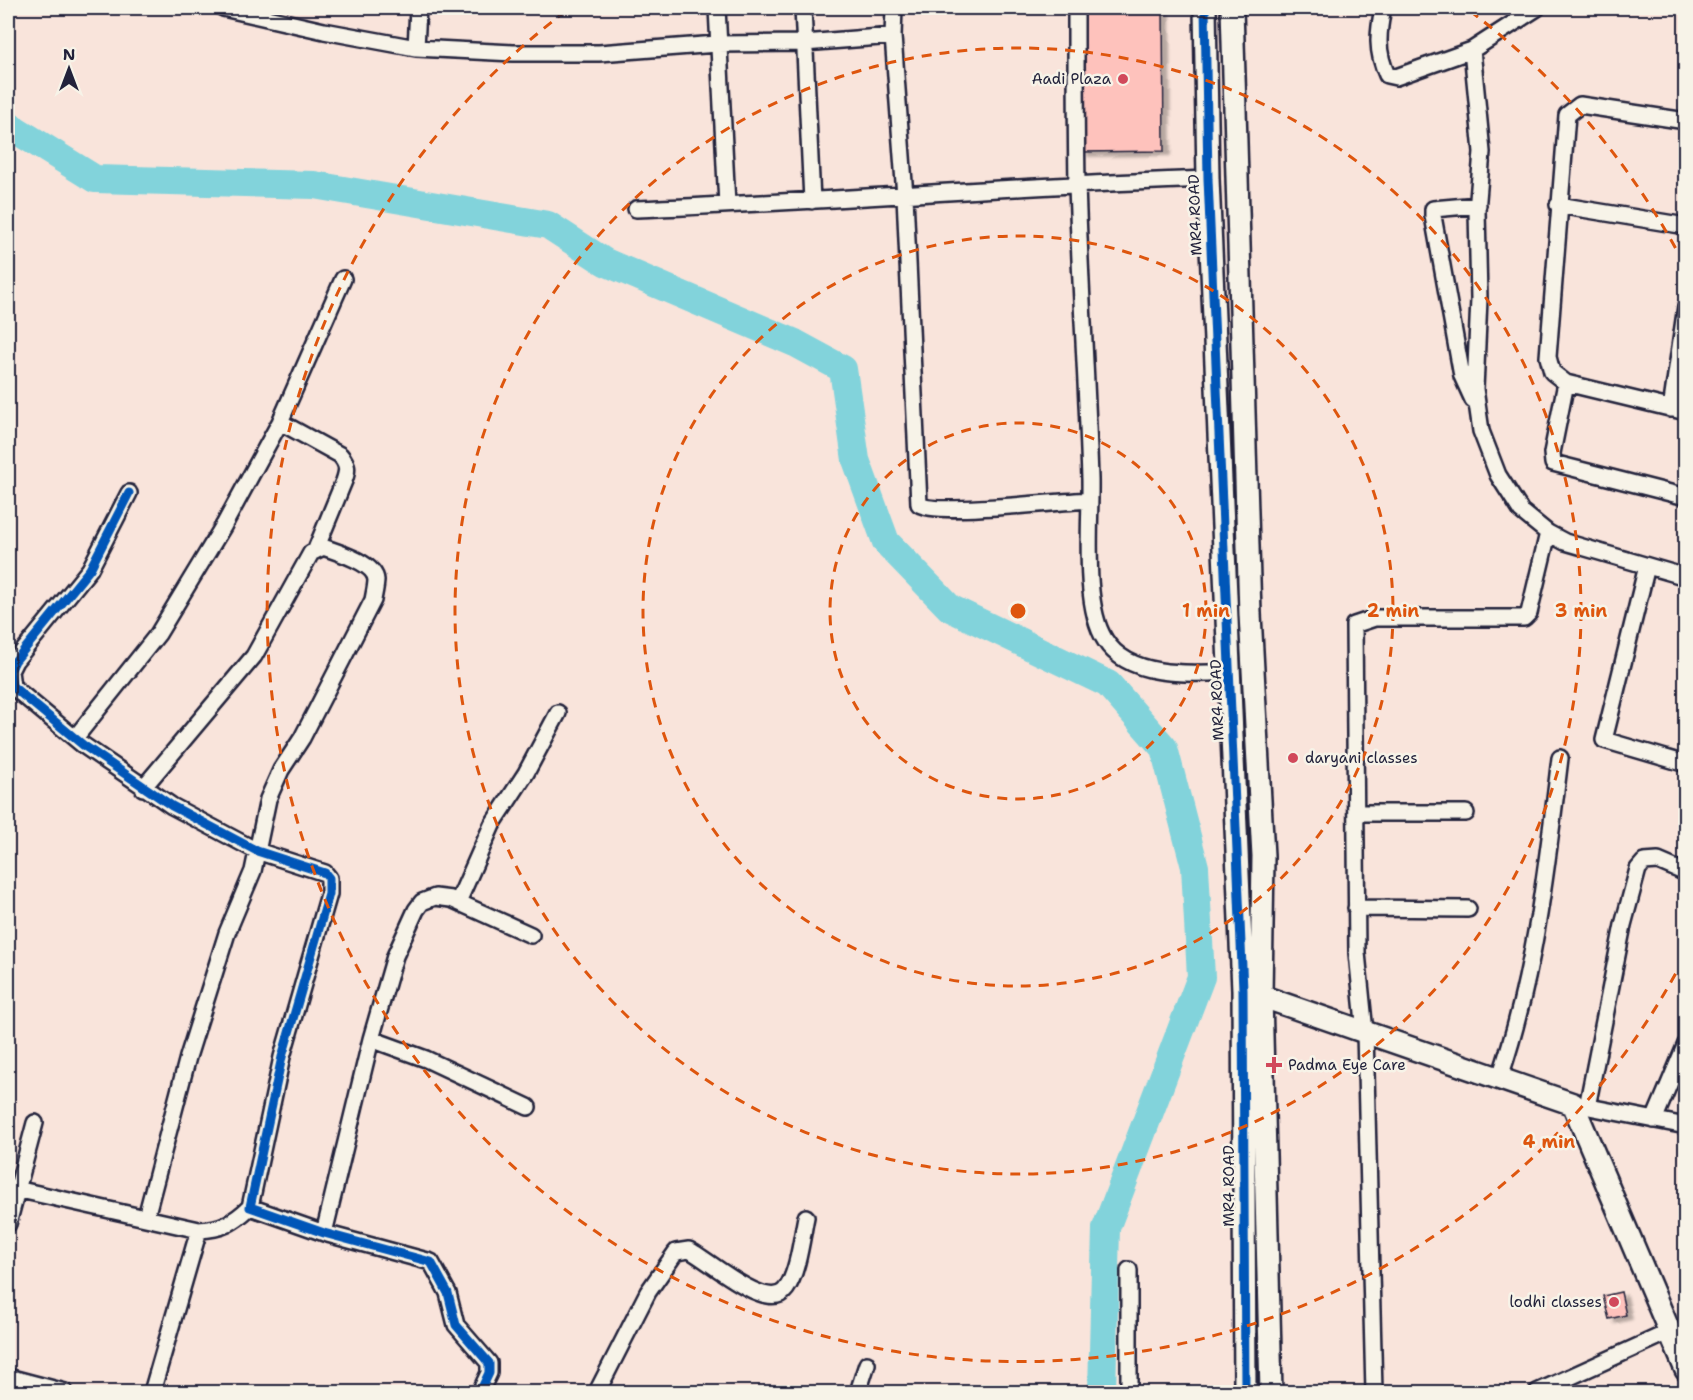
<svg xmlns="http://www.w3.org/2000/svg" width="1693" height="1400" font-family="'Shantell Sans',sans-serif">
	<defs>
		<filter id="shadow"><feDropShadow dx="6" dy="4" stdDeviation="1.5" flood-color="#0004"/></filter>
	</defs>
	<rect width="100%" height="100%" fill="#f9e4db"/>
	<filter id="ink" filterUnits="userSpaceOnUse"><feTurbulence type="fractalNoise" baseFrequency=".0167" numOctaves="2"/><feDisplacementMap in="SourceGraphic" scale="12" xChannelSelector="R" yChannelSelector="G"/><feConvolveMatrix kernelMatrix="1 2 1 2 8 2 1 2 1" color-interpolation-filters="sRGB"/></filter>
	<g filter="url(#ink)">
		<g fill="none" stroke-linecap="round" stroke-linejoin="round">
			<path stroke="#82d3db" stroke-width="28" d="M8 125 95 179 314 185 548 225 605 262 795 343 843 369 856 460 886 542 950 608 1108 684 1164 748 1195 867 1201 977 1106 1228 1102 1392"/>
		</g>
		<path fill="#fec2bc" stroke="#22223b" stroke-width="1.5" filter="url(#shadow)" d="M1083 8H1163L1164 151 1082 152Z
			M1621 1292 1626 1315 1609 1319 1603 1296Z"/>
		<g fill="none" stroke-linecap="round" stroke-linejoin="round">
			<defs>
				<path id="street" d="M223 8 324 31 416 48 513 53H599L717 44 804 43 893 36
					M717 8 727 205
					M803 8 812 201
					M894 8 893 36 905 196 919 504C932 516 1065 501 1090 500
					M1076 8C1076 66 1076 126 1077 184 1080 283 1087 381 1090 479 1091 521 1082 605 1105 640 1129 679 1192 674 1231 672
					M1383 8C1378 33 1376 51 1387 75L1396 77 1472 50 1537 8
					M416 48 418 8
					M1472 50 1482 152 1477 211 1479 299 1475 389 1481 431 1498 475 1521 511 1548 533 1565 542 1686 577
					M1686 121 1580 105 1567 115 1548 357 1552 372 1566 383 1686 412
					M1558 205 1686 226
					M636 209C827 202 1017 185 1208 179
					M1566 383 1552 453 1553 463 1686 497
					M1473 400 1462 376 1433 216V209L1478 205
					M1671 409 1686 306
					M280 422 340 455C348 464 348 470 344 481L316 549
					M129 493 90 569 15 661 10 671 12 686 83 745 172 806 257 851 325 873 329 878V894L282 1057 250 1207 324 1233 431 1262 448 1293 456 1325 489 1363V1373L480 1392
					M1647 566 1604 740 1686 764
					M75 738 158 634 224 525 280 422 343 279
					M143 788 254 656 311 553 323 547C337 552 375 563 376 580 376 586 374 594 373 600L302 738 281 770 268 799 253 871 227 933 188 1057 146 1217
					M1356 813H1466
					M458 902 492 825 526 773 558 713
					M1356 908 1468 909
					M371 1039 426 1059 528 1107
					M1500 1077C1535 974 1547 865 1560 758
					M1579 1105 1686 1126
					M1587 1107 1623 925 1638 869 1644 862 1658 861 1686 873
					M1654 1120 1686 1044
					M16 1189 199 1230C222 1229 233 1223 250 1207
					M8 1224 35 1123
					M324 1233 371 1039 395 956 416 910 422 902 435 897 451 899 531 935
					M8 1377 65 1392
					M152 1392 199 1230
					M597 1392 648 1292 676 1252 689 1250C708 1259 768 1314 786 1289 798 1273 802 1236 806 1217
					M858 1392 867 1364
					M1129 1392V1270
					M1374 1392 1365 1032 1357 953 1354 625 1375 618H1524L1529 613 1548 533
					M1537 1392 1669 1332"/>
				<path id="secondary" d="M1205 8 1208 179 1243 990 1245 1392
					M1232 8 1250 614 1263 856 1261 996 1271 1392
					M1249 992 1573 1104 1686 1370"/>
			</defs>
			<use href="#street" stroke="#22223b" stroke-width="20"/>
			<use href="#secondary" stroke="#22223b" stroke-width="26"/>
			<use href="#street" stroke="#f7f3e8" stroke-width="15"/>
			<use href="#secondary" stroke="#f7f3e8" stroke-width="21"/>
			<defs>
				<path id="cycleway" d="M1205 8 1208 179 1243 990 1245 1392
					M129 493 90 569 15 661 10 671 12 686 83 745 172 806 257 851 325 873 329 878V894L282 1057 250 1207 324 1233 431 1262 448 1293 456 1325 489 1363V1373L480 1392"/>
			</defs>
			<use href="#cycleway" stroke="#f7f3e8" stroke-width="13"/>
			<use href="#cycleway" stroke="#0057b8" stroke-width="9"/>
		</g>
	</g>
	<g fill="none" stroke="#de560e" stroke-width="3" stroke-dasharray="10 8">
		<circle cx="1018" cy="611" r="188"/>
		<circle cx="1018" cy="611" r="375"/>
		<circle cx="1018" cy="611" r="563"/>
		<path d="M1684 958A751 751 0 1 1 566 11M1470 11A751 751 0 0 1 1684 264"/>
	</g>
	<g fill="#d1495b" stroke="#f7f3e8" stroke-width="2">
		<circle cx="1123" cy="79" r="6"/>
		<circle cx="1293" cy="758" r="6"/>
		<path d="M1271 1056h6v6h6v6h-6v6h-6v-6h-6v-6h6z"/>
		<circle cx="1614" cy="1302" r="6"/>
	</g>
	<g text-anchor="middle" stroke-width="5" stroke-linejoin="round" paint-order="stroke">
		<g font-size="15" fill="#22223b" stroke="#f7f3e8" text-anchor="end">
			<text x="1111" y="84">Aadi Plaza</text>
			<text x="1305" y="763" text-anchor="start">daryani classes</text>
			<text x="1288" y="1070" text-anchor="start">Padma Eye Care</text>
			<text x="1602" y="1307">lodhi classes</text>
		</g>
		<g font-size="15" fill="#22223b" stroke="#f7f3e8">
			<text transform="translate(1195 215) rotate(-92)" y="5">MR4 ROAD</text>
			<text transform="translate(1217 700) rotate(-92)" y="5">MR4 ROAD</text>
			<text transform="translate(1229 1186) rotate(-90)" y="5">MR4 ROAD</text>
		</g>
	</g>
	<circle cx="1018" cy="611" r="9" fill="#de560e" stroke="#f7f3e8" stroke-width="3"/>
	<g font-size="18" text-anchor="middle" font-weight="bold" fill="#de560e" stroke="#f7f3e8" stroke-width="5" stroke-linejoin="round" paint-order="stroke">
		<text x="1206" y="617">1 min</text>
		<text x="1393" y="617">2 min</text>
		<text x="1581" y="617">3 min</text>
		<text x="1549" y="1148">4 min</text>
	</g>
	<rect width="1693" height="1400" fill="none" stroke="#f7f3e8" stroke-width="30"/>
	<rect x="15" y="15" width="1663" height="1370" fill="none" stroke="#22223b" stroke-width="2" filter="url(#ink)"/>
	<g transform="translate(69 69)" stroke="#f7f3e8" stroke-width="4.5" paint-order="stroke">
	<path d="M0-4.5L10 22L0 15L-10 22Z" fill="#22223b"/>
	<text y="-9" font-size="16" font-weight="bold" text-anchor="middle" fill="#22223b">N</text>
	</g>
</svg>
